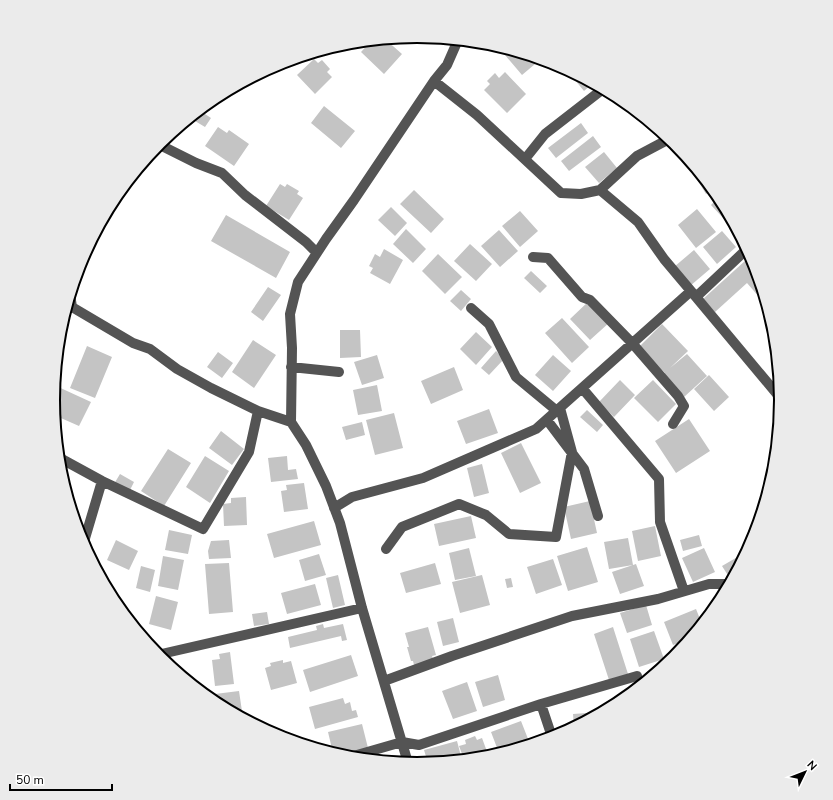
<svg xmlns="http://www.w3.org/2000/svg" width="833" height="800" font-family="'Nunito Sans',sans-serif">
	<rect width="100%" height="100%" fill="#fff"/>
	<path fill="#c4c4c4" d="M385 39 402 54 384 74 361 52 372 40Z
		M511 50 541 59 522 75 505 55Z
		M314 59 318 63 322 60 330 69 327 72 332 77 315 94 297 75Z
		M505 72 526 94 507 113 484 90 490 84 487 81 495 73 499 78Z
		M572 72 593 83 584 91 570 74Z
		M324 106 355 131 341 148 311 123Z
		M199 110 211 118 205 127 190 118Z
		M581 123 588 133 556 158 548 148Z
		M218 127 227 133 229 130 249 144 234 166 205 146Z
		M593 136 601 147 569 171 561 161Z
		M604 152 617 168 599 183 585 167Z
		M703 178 712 190 706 194 698 181Z
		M280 184 285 187 287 184 299 191 297 194 303 198 289 220 266 206Z
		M414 190 444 219 431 233 400 204Z
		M120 191H121L111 203 114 198Z
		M719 197 728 215 724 219 711 205Z
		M391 207 407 223 395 236 378 220Z
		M697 209 716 232 696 248 678 225Z
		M520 211 538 231 520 247 502 226Z
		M226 215 290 252 276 278 211 241Z
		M406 229 426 249 413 263 393 244Z
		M499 230 518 251 500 267 481 246Z
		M722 231 736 247 717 264 703 247Z
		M470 244 492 264 476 281 454 261Z
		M384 249 403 260 390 284 370 273 373 268 369 266 375 254 380 257Z
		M694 250 710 269 690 286 674 267Z
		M438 254 462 277 445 294 422 271Z
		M746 260 756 270 766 305 747 283 715 312 703 299Z
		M531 271 547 286 540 293 524 278Z
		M268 287 281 295 263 321 251 312Z
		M461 290 471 299 461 311 450 301Z
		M590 300 610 322 590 340 570 319Z
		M562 318 589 347 572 363 545 333Z
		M662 324 688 351 670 368 687 354 707 376 684 397 664 374 665 373 640 346Z
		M773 327 774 329V335L770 330Z
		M340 330H360L361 357 340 358Z
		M476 332 492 347 476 365 460 349Z
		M253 340 276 355 254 388 232 372Z
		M87 346 112 357 95 398 70 388Z
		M496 351 504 359 489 375 481 368Z
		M218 352 233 363 222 378 207 367Z
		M377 355 384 378 362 385 354 362Z
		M553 355 571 371 553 391 535 375Z
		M454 367 463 390 431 404 421 381Z
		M709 375 729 397 714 411 694 389Z
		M620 380 635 395 614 417 599 402Z
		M653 380 676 404 658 422 634 398Z
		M54 385 91 402 79 426 54 415 53 400Z
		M377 385 382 411 358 415 353 390Z
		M489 409 498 433 466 444 457 421Z
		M587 410 603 425 597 432 580 417Z
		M394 413 403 448 375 455 366 420Z
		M689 419 710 451 676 473 655 441Z
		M362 422 365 435 346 440 342 427Z
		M221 431 244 449 232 465 209 448Z
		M521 443 541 483 520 493 501 453Z
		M168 449 191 463 164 506 141 491Z
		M205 456 229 471 210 503 186 487Z
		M287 456 288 470 296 469 298 479 271 482 268 458Z
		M482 464 489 493 474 497 467 468Z
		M120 474 134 482 129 492 114 484Z
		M304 483 308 509 284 512 281 491 287 490 286 485Z
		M246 497 247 525 224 526 223 504 231 503V498Z
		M590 501 597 533 571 539 564 507Z
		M471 516 476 538 439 546 434 524Z
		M314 521 321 545 274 558 267 534Z
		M655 526 661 556 638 561 632 531Z
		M169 530 192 535 188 554 165 550Z
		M699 535 702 546 683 551 680 540Z
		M628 538 633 565 609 569 604 542Z
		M116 540 138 551 129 570 107 560Z
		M229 540 231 558 209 559 208 551 211 541Z
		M587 547 598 582 568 591 557 556Z
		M469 548 476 576 455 580 449 553Z
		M704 548 715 572 693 582 682 558Z
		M746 552 734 574 729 577 722 566Z
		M319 554 326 575 305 581 299 560Z
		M163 556 184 560 178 590 158 586Z
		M553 559 562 585 536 594 527 567Z
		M229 563 233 612 209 614 205 564Z
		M435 563 441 584 406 593 400 573Z
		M636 564 644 586 620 594 612 572Z
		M141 566 155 570 150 592 136 588Z
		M338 575 345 605 333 608 326 578Z
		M482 575 490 605 460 613 452 582Z
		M511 578 513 587 507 588 505 579Z
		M315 584 321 605 287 614 281 593Z
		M156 596 178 602 171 630 149 624Z
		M646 605 652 625 627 633 620 613Z
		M696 609 702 624 690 638 673 645 664 622Z
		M267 612 269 624 254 626 252 614Z
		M453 618 459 642 443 646 437 622Z
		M323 624 324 628 343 624 347 640 342 641 341 636 290 648 288 637 317 630 316 626Z
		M428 627 436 655 432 656 433 659 414 665 413 661H411L407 647H409L405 633Z
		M613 627 628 674 609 680 594 634Z
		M654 631 664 659 639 667 630 639Z
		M230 652 234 684 215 686 212 660 220 659 219 654Z
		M351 655 358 676 310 692 303 670Z
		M283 660V663L291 661 297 683 271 690 265 668 271 666 270 663Z
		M498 675 505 700 483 707 475 682Z
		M467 682 477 711 453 719 442 691Z
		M239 691 243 718 216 704 215 694Z
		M343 698 345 704 350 702 352 711 356 710 358 717 315 729 309 707Z
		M601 712 574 727 573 714Z
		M521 721 530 744 499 753 491 732Z
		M362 724 368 748 339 755 333 753 328 732Z
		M475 736 477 740 482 738 489 757 464 759 459 746 466 744 465 740Z
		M457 741 462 760 428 763 424 750Z"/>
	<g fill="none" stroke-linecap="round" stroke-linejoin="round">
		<path stroke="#545454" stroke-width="10" d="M434 81 477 115 561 193 581 194 600 190 638 222 664 259 696 297 747 249
			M158 144 196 163 222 173 245 195 306 242 317 253
			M525 159 545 134 603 89
			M600 190 637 156 669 139
			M533 257 548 258 582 297 590 300 632 343 678 396 684 406 673 424
			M70 294 72 307 133 343 150 349 177 369 211 388 258 411 291 422
			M696 297 777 394 780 401
			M471 308 489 324 516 377 557 411
			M291 367 339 372
			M582 388 659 479 660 522 684 591
			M547 420 584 469 598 516
			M58 457 102 481 203 529 249 452 258 411
			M334 508 352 497 423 478 536 429 691 291
			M83 545 102 481
			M386 549 402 527 459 504 486 515 509 534 556 537 572 452 560 408
			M157 655 362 608
			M384 681 452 656 572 616 658 599 709 584H729
			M541 704 552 737
			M350 757 402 742 419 745 541 704 637 676
			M408 763 362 608 340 523 326 486 306 445 291 422 292 348 290 314 298 282 326 239 354 200 434 81 447 65 458 40"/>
	</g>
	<path d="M0 0H833V800H0ZM60 400a357 357 0 1 1 714 0a357 357 0 1 1-714 0Z" fill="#ebebeb" fill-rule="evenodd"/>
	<path fill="none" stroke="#000" stroke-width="2" d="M60 400a357 357 0 1 1 714 0a357 357 0 1 1-714 0Z"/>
	<g transform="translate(805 772) rotate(47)" stroke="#ffffff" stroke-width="3" paint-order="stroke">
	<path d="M0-3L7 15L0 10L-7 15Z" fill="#000000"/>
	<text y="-6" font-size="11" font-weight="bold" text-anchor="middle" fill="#000000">N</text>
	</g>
	<path d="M10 784v6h102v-6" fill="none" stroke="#000000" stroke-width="2"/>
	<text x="16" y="784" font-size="12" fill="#000000" stroke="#ffffff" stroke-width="3" paint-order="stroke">50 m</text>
</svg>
